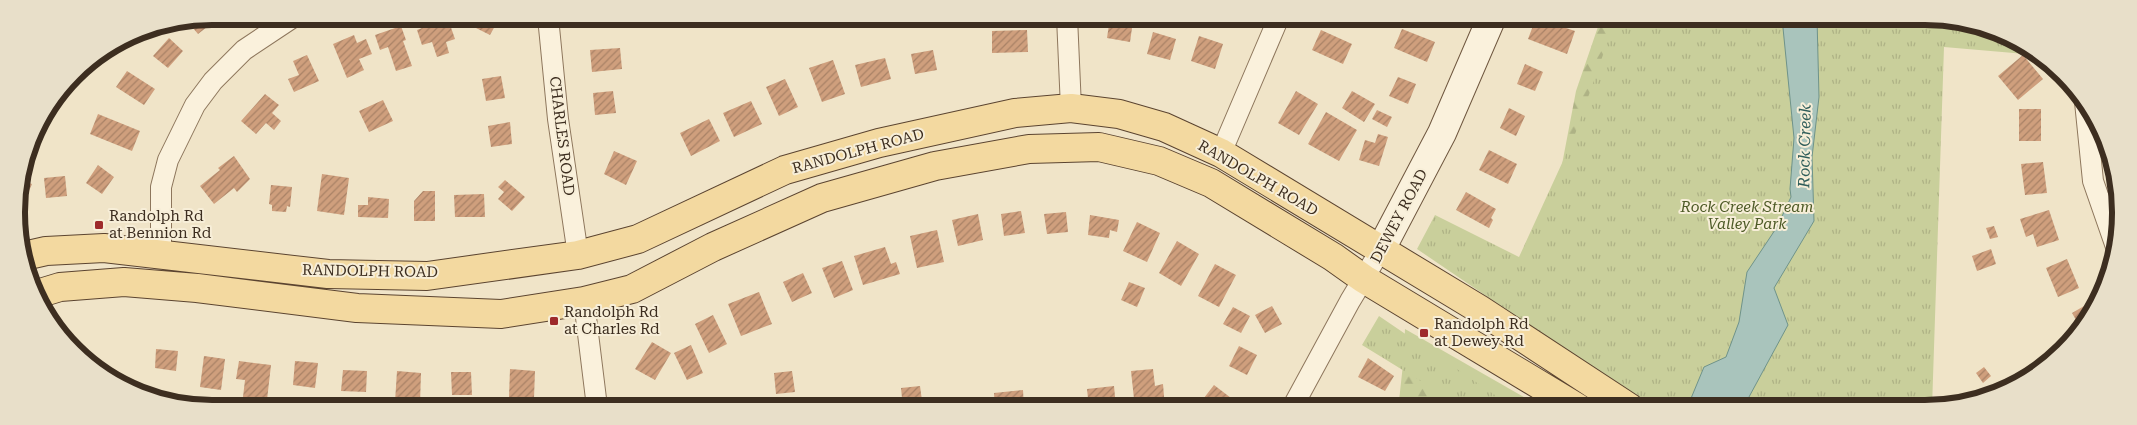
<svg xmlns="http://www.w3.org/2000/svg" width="2137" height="425" font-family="'Roboto Serif',serif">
	<defs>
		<pattern id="forest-firs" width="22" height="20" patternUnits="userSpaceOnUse" patternTransform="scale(1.25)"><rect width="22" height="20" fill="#c9cf9b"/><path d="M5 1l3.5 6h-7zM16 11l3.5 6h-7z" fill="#aeb285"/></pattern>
		<pattern id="park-tufts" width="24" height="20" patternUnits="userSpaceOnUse" patternTransform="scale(1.25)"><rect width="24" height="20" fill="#c9cf9b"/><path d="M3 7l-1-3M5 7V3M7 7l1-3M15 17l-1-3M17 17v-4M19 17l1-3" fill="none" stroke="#aeb285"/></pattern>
		<pattern id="building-hatch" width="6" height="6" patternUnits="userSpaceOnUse" patternTransform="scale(1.25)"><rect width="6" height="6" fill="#cf9f7d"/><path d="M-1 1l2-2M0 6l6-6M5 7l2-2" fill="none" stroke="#a98266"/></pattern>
	</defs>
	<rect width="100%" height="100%" fill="#f0e4c8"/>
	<path fill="#c9cf9b" d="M1405 329 1543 408H1445L1404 355Z"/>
	<path fill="url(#forest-firs)" d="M1601 18H1660L1560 175 1576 91Z
		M1404 355 1441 381 1445 408H1405L1399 401Z"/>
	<path fill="url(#park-tufts)" d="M1616 18H1950L2022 42 2037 55 1944 47 1932 408H1651L1417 249 1435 215 1519 257 1574 137Z
		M1379 316 1514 408H1439L1445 396 1362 345Z"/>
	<path fill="#a9c4bc" stroke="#6f938a" d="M1782 18H1817L1819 97 1812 157 1814 221 1774 288 1788 325 1743 408H1687L1704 367 1726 357 1739 322 1747 272 1777 227 1791 197 1790 189 1794 138Z"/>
	<path fill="url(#building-hatch)" d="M212 16 216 20 198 34 187 21Z
		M433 16H447L455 39 446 42 449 53 437 57 432 42 422 45 417 30 427 26 425 19Z
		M469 16 497 17H500L490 35 466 23Z
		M1110 18 1133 21 1130 42 1107 38Z
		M1536 18 1575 31 1567 54 1528 39Z
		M401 26 406 40 403 41 412 66 396 71 388 47 380 50 375 35Z
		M1402 29 1435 42 1427 62 1394 48Z
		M1027 30 1028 52 992 53V31Z
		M1321 30 1352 44 1343 64 1312 50Z
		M1153 32 1176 39 1170 60 1147 54Z
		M354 35 357 43 366 39 372 54 359 59 364 70 347 78 333 44Z
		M1199 36 1223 44 1215 69 1191 61Z
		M169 38 183 51 168 68 153 56Z
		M620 48 622 69 592 72 590 50Z
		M933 50 937 70 915 74 911 54Z
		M307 55 319 81 294 92 288 79 299 75 293 61Z
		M2023 55 2043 79 2018 100 1998 76Z
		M885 58 891 79 861 87 855 65Z
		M833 60 845 94 822 102 809 68Z
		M1525 64 1543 72 1535 91 1517 84Z
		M127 71 155 89 144 105 116 87Z
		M501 76 505 98 486 101 482 79Z
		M1398 77 1416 84 1408 104 1389 96Z
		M785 79 798 107 779 116 766 87Z
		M613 91 616 113 595 115 593 93Z
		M1296 91 1318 104 1299 135 1278 123Z
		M1352 91 1375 104 1364 122 1342 108Z
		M265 94 279 105 272 113 281 121 274 130 266 123 256 134 241 121Z
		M383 100 393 121 369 132 359 111Z
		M751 101 762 124 734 137 723 113Z
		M1509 108 1525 116 1516 136 1500 128Z
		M2019 109H2041V141H2019Z
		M1377 110 1392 117 1387 127 1372 119Z
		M1326 112 1357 130 1339 161 1308 144Z
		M98 114 140 131 132 151 90 134Z
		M709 119 720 141 691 156 680 133Z
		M510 122 512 144 491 147 488 126Z
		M1378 134 1388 137 1379 166 1359 160 1365 140 1375 143Z
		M1489 150 1517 164 1508 184 1479 170Z
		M614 151 637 161 626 185 604 174Z
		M234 156 250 179 237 192 234 188 214 204 200 186 220 170 218 168Z
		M2043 162 2047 193 2025 195 2021 164Z
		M98 165 114 177 102 194 86 183Z
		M322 174 349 178 344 215 317 211Z
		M65 176 67 196 46 198 44 178Z
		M21 180 32 184 24 202 17 199Z
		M505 180 525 197 512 211 498 199 504 192 498 187Z
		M271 185 292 187 290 207 287 206 286 212 272 211V205L269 204Z
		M423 191H435V221H414V201Z
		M1466 192 1496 209 1491 218 1493 220 1489 228 1456 210Z
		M484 194 485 217H455L454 195Z
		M368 197 389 199 388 218 358 217V205H368Z
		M2049 210 2059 240 2037 247 2033 234 2026 237 2020 219Z
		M1021 211 1025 233 1004 236 1001 214Z
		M1066 212 1068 232 1047 234 1044 214Z
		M978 214 983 240 958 246 952 220Z
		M1090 215 1119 220 1117 232 1110 230 1109 238 1088 235Z
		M1137 222 1160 233 1147 262 1123 251Z
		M1994 226 1998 237 1990 239 1986 228Z
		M937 230 944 262 917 268 910 236Z
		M1177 241 1199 254 1181 286 1159 273Z
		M885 247 891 264 896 262 900 274 863 285 854 256Z
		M1991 249 1996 264 1977 271 1972 256Z
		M2067 259 2079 288 2058 297 2046 268Z
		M842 261 853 290 834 298 822 268Z
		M1215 264 1236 275 1219 307 1198 296Z
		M803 273 812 293 792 302 783 282Z
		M1129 282 1145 288 1137 307 1121 300Z
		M759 292 772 324 741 336 728 304Z
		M2091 302 2095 307 2080 327 2072 313Z
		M1272 306 1282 324 1265 333 1255 315Z
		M1233 307 1250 316 1241 333 1223 324Z
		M713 315 727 344 709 353 695 324Z
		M652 342 671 353 655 380 635 369Z
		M691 345 703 373 687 380 674 353Z
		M1239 346 1257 355 1247 375 1229 366Z
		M156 349 178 351 176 371 155 368Z
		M204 356 225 359 221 390 200 387Z
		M1368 358 1394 376 1385 391 1358 377Z
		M239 361 271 365 267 400 243 397 245 380 236 379Z
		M295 361 318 363 315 388 293 385Z
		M97 366 125 386 115 383Z
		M1984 367 1991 376 1983 383 1976 373Z
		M510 369 535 371 534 398 509 397Z
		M1153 369 1155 386 1163 384 1165 408H1135L1131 371Z
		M343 370 367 371 366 392 341 391Z
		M397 371 421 373 420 403 395 402Z
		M792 371 795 392 776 394 774 373Z
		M451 372H471L472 395H452Z
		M1214 385 1235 401 1230 408H1206L1200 403Z
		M920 386 923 408H903L901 388Z
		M1114 386 1116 407 1089 408 1087 389Z
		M1023 390 1024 408H995L994 393Z
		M871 399 872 408H856L855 401Z
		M970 399 971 408H949L948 402Z
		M1345 401 1360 408H1332L1334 404 1342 408Z
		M667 403V407H636V406Z
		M1071 403 1072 408H1043V406Z"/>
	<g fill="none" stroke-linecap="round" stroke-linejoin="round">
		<defs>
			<path id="street" d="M548 17 558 119 578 255
				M1067 17 1071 108
				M2085 102 2093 181 2116 247
				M1221 153 1279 17
				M161 253V187L168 160 195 105 213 81 244 50 295 16
				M584 301 597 407
				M1292 408 1350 301 1380 251"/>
			<path id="secondary" d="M1380 251 1442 133 1492 17"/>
			<path id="primary" d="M24 256 46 251 104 248 328 274 427 276 578 255 638 239 785 170 879 143 1015 113 1071 108 1119 114 1164 127 1221 153 1479 309 1630 408
				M37 294 60 287 124 282 197 288 357 308 501 314 584 301 632 289 713 247 822 198 935 166 1029 149 1099 147 1159 161 1211 183 1333 257 1364 279 1578 408"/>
		</defs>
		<use href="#street" stroke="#8d765c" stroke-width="22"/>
		<use href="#secondary" stroke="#6f573f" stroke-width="30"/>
		<use href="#primary" stroke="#5b4430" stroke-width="30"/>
		<use href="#street" stroke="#faf1dc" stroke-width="20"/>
		<use href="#secondary" stroke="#faf1dc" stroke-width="28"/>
		<use href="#primary" stroke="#f3d9a0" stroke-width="28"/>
	</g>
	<g fill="#9e2a2b" stroke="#f7eed8" stroke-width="2">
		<rect x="94" y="220" width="10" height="10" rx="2.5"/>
		<rect x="549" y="316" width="10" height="10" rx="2.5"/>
		<rect x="1419" y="328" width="10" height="10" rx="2.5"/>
	</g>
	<g text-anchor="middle" stroke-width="4" stroke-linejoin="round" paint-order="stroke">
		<g font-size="15" fill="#3d2e20" stroke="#f7eed8">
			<text transform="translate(562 136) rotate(83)" y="5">CHARLES ROAD</text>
			<text transform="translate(858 151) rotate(-15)" y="5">RANDOLPH ROAD</text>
			<text transform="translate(1258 178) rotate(30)" y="5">RANDOLPH ROAD</text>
			<text transform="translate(1399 216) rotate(-62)" y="5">DEWEY ROAD</text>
			<text transform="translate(370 271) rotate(1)" y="5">RANDOLPH ROAD</text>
		</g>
		<g font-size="15" font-style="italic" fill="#4d5a26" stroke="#f7eed8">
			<text x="1747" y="212">Rock Creek Stream<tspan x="1747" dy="17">Valley Park</tspan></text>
		</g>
		<g font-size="15" fill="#3d2e20" stroke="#f7eed8" text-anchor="start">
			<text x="109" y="221">Randolph Rd<tspan x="109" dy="17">at Bennion Rd</tspan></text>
			<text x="564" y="317">Randolph Rd<tspan x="564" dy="17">at Charles Rd</tspan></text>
			<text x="1434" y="329">Randolph Rd<tspan x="1434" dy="17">at Dewey Rd</tspan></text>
		</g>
		<g font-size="16" font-style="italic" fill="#2f5d5a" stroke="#f7eed8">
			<text transform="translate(1804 146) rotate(-89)" y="6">Rock Creek</text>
		</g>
	</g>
	<path d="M0 0H2137V425H0ZM212 25H1925A187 187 0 0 1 2112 212V213A187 187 0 0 1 1925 400H212A187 187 0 0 1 25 213V212A187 187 0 0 1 212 25Z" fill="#e8dfc9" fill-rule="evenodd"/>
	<path fill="none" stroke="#3d2e20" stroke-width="6" d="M212 25H1925A187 187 0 0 1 2112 212V213A187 187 0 0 1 1925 400H212A187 187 0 0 1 25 213V212A187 187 0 0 1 212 25Z"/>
</svg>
